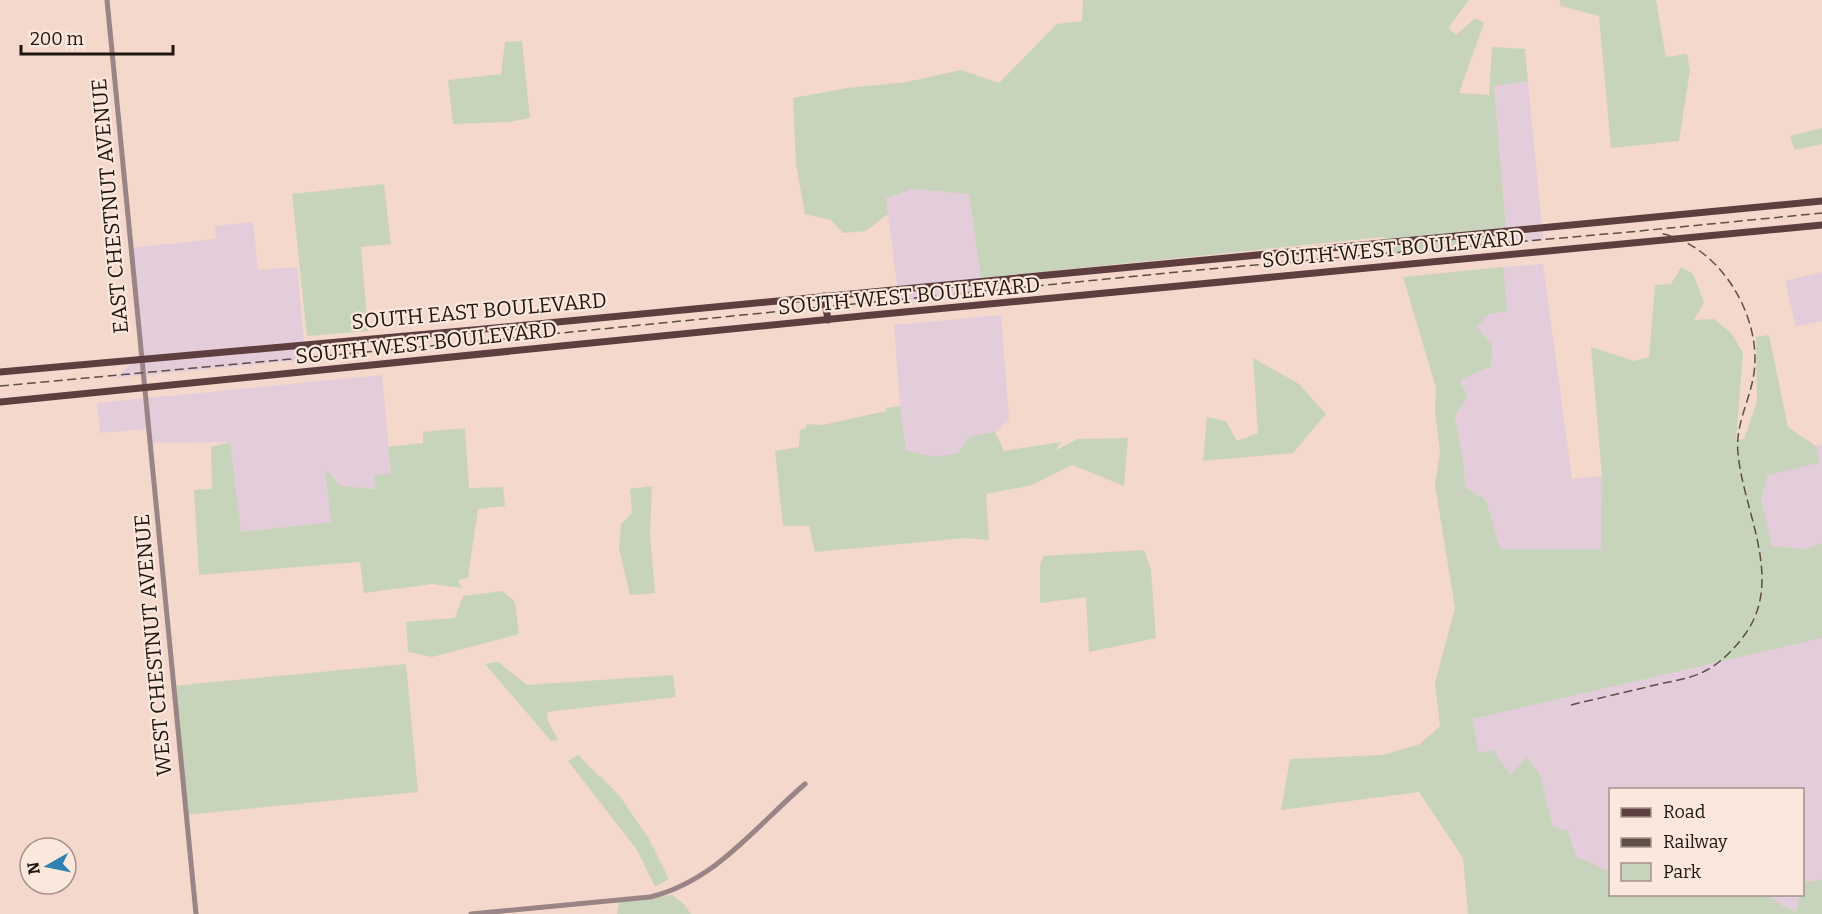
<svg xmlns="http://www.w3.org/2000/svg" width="1822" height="914" font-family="Bitter,serif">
	<rect width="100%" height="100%" fill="#f3d8cb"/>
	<path fill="#e3cdda" d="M1528 81 1543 240 1505 244 1506 228 1494 86Z
		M912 189 969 194 981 278 990 293 895 302 897 286 886 198Z
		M253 222 258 270 297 267 304 342 313 359 116 378 141 354 131 248 216 239 215 226Z
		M1543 264 1572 479 1602 476V550H1500L1486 500 1465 487 1464 466 1455 417 1467 396 1460 380 1492 345 1477 327 1503 267Z
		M1822 272V321L1796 327 1785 281Z
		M1001 315 1009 419 995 432 970 436 957 454 908 462 900 406 894 325Z
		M382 375 391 473 375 476 376 489 340 486 326 470 331 522 240 532 230 442 149 443 147 429 100 433 97 403Z
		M1822 444V543L1806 549 1772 546 1761 500 1768 475 1818 463 1816 446Z
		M1822 638V879L1803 883 1802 790H1610V872L1576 856 1568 831 1553 827 1540 774 1526 757 1510 775 1479 753 1471 719Z
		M1768 895H1800L1797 912 1780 904Z"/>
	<path fill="#c8d3bb" d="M1083 0H1469L1448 28 1456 35 1475 18 1484 23 1459 93 1489 95 1492 47 1525 49 1528 81 1494 86 1506 228 1505 244 1394 254 1384 237 981 278 969 194 912 189 886 198 888 214 866 231 843 233 831 220 805 214 796 164 793 98 848 88 907 82 961 70 999 83 1057 24 1082 21Z
		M1559 0H1656L1666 57 1687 54 1690 70 1679 141 1611 148 1599 16 1561 6Z
		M522 41 530 118 509 122 453 124 448 80 501 74 505 42Z
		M1822 128V144L1795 150 1790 136Z
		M384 184 391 244 361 247 368 331 307 336 292 194Z
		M1503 267 1507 311 1488 314 1477 327 1492 345 1491 366 1460 380 1467 396 1455 417 1464 466 1465 487 1486 500 1500 549H1601L1602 476 1591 347 1634 361 1649 357 1655 285 1671 284 1681 267 1693 274 1704 302 1694 320 1714 319 1732 334 1743 353 1736 440 1744 439 1757 401 1756 337 1769 335 1788 427 1816 446 1819 463 1768 475 1761 500 1772 546 1806 549 1822 543V638L1472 719 1479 753 1493 750 1510 775 1526 757 1540 774 1553 827 1568 831 1576 856 1610 872V894L1768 895 1780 904 1796 912 1800 895 1802 894 1803 883 1822 879V914H1468L1463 858 1419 792 1281 810 1290 759 1383 755 1420 744 1440 726 1435 683 1455 608 1435 485 1440 452 1435 410 1436 388 1403 277Z
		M1253 358 1299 384 1326 414 1293 453 1203 461 1207 417 1226 421 1237 441 1258 433Z
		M900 406 906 450 933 457 957 454 970 436 995 432 1004 451 1061 442 1056 450 1078 439 1128 438 1124 486 1072 465 1032 485 986 494 989 540 966 538 815 552 809 526H783L775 451 799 447 800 430 806 428 807 424 823 425 886 411V408Z
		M465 428 469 488 503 487 505 506 478 509 468 577 458 581 462 588 432 584 364 593 360 562 199 575 194 490 212 489 211 447 230 442 241 532 331 522 325 469 341 486 376 489 374 476 391 473 388 447 423 443V432Z
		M652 486 650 533 655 593 630 595 619 548 621 524 632 513 630 489Z
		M1144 550 1151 570 1156 638 1089 652 1086 597 1040 603V566L1043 556Z
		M503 591 515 602 519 634 432 657 408 652 406 622 455 618 463 596Z
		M498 662 527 685 673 675 676 697 547 712 548 721 558 740 551 741 485 664Z
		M406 664 418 792 185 815 172 686Z
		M578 755 619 795 649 839 669 879 655 887 637 850 568 761Z
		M672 895 684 904 691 914H617L619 900Z"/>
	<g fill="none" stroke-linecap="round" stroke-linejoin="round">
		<path stroke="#9a8586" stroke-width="5" d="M107 0 196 914
			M471 914 650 897C716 881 756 826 805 784"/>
		<path stroke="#5f3e3f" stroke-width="7" d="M824 296 828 320
			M0 372 484 329 1822 201
			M0 402 862 316 1822 225"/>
		<path stroke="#5d4e47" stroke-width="1.5" stroke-dasharray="9 4.5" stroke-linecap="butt" d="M0 386 409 348 1198 270 1629 232 1822 213
			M1571 705C1599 698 1627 692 1655 685 1672 681 1691 679 1707 670 1722 662 1736 647 1746 633 1784 578 1743 511 1738 453 1735 424 1750 401 1754 373 1762 315 1719 244 1659 233"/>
	</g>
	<g text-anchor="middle" stroke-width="4.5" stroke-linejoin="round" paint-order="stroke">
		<g font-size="21" fill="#1f1611" stroke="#fce7dc">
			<text transform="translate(110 206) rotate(-95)" y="7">EAST CHESTNUT AVENUE</text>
			<text transform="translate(1393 249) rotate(-5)" y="7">SOUTH WEST BOULEVARD</text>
			<text transform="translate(909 296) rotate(-5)" y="7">SOUTH WEST BOULEVARD</text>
			<text transform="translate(479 311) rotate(-5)" y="7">SOUTH EAST BOULEVARD</text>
			<text transform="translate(426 343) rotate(-6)" y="7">SOUTH WEST BOULEVARD</text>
			<text transform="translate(153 645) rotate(-95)" y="7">WEST CHESTNUT AVENUE</text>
		</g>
	</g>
	<rect x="1609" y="788" width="195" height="108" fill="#fce7dc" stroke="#a4938b" stroke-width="1.5"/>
	<rect x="1621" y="808" width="30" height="9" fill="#5f3e3f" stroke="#a4938b" stroke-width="1.5"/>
	<text x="1663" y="818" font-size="18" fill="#1f1611">Road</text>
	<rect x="1621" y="838" width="30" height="9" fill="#5d4e47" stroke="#a4938b" stroke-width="1.5"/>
	<text x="1663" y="848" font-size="18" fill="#1f1611">Railway</text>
	<rect x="1621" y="863" width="30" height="18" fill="#c8d3bb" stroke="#a4938b" stroke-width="1.5"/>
	<text x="1663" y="878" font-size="18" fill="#1f1611">Park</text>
	<g transform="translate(48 866) rotate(261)"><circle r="28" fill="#fce7dc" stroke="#a4938b" stroke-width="1.5"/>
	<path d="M0-4.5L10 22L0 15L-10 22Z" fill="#2e81b1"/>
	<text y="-9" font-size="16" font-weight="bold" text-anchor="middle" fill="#1f1611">N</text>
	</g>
	<path d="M21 45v9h152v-9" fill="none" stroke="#1f1611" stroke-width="3"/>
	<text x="30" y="45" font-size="18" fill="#1f1611" stroke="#fce7dc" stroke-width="4.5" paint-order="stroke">200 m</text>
</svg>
